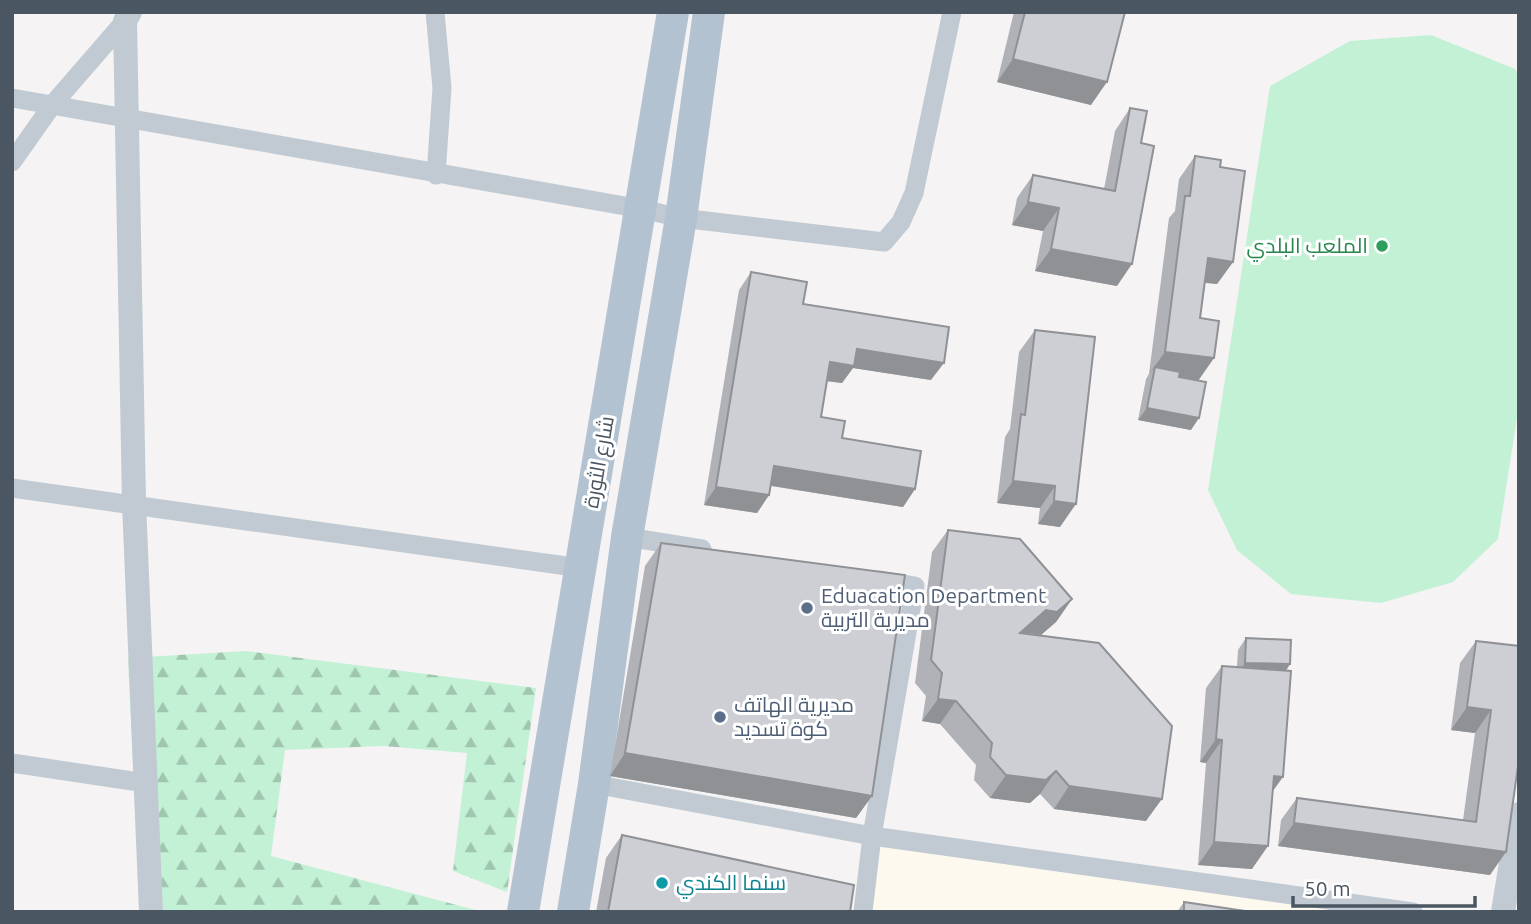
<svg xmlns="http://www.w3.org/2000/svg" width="1531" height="924" font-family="Ubuntu,Cairo,sans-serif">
	<defs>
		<pattern id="forest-firs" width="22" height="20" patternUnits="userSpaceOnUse" patternTransform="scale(1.75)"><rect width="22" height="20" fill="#c3f1d5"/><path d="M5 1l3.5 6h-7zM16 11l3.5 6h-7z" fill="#a0c6b0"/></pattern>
	</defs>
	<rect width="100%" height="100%" fill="#f5f3f3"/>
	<path fill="#fdf9ef" d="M872 836 1413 912H863Z"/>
	<path fill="url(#forest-firs)" d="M246 651 536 688 507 892 453 871 467 753 384 746 285 750 271 856 483 912H140L128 658Z"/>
	<path fill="#c3f1d5" d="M1431 35 1515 69 1519 76V405L1498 539 1453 582 1381 603 1291 594 1237 550 1208 490 1270 86 1350 41Z"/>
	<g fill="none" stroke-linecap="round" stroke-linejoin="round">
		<path stroke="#c1cad2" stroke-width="19" d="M435 12 442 88 436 175
			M12 98 642 209 681 218 884 242 901 222 914 193 952 12
			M12 162 53 104 125 21
			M12 488 581 568
			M627 537 702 549
			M12 763 146 783
			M594 784 872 836 1413 912
			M863 912 872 836 915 586 880 580"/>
		<path stroke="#c1cad2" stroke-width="24" d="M130 12 125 21 134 503 151 912
			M1503 912 1519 814"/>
		<path stroke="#b3c2d1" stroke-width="32" d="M523 912 673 12
			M573 912 594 784 627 537 681 218 709 12"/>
	</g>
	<path fill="#b0b2b7" d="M1014 12H1125L1091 105 997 82Z
		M1130 108 1117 286 1035 271 1043 231 1012 225 1017 198 1033 175 1104 189 1115 131Z
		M1195 156 1220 167 1233 262 1217 284 1205 283 1200 318 1214 358 1198 380 1191 430 1138 420 1146 379 1149 374 1169 218 1175 211 1179 179Z
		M751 272 931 380 853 368 842 383 827 381 821 417 842 438 915 489 903 507 771 486 769 495 757 513 704 505 739 290Z
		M1035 330 1060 527 1038 524 1040 508 997 503 1005 437 1010 429 1019 352Z
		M948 530 1072 599 1056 622 1041 635 1029 634 1146 821 1054 809 1040 794 1030 803 990 798 974 780 976 765 940 724 922 721 926 696 915 683 932 552Z
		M661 543 872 796 856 818 610 776 645 566Z
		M1246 638 1290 664 1286 671 1272 791 1252 869 1198 865 1206 763 1200 762 1206 688 1222 666 1237 667 1238 650Z
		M1476 641 1519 646 1490 875 1278 846 1281 820 1297 798 1463 820 1475 733 1451 730 1460 663Z
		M622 835 850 912H596L606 858Z
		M1184 902 1252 912H1177Z"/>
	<path fill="#909195" d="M1013 59 1107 82 1091 105 997 82Z
		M1028 202 1059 208 1043 231 1012 225Z
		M1051 249 1132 264 1117 286 1035 271Z
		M1208 258 1233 262 1217 284 1192 281Z
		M857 349 944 363 931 380 853 368 842 383 818 380 830 362Z
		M1165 352 1214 358 1198 381 1153 375 1155 367 1149 374Z
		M1147 408 1199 418 1191 430 1138 420Z
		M774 466 915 489 903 507 761 484Z
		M1013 481 1055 486 1040 508 997 503Z
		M716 487 769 495 757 513 704 505Z
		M1054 501 1076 504 1060 527 1038 524Z
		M1072 599 1056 622 1041 635 1030 633 1004 655 1020 633 1046 610Z
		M1245 663 1290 664 1282 676 1237 675Z
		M938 699 956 701 940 724 922 721Z
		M1467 707 1491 710 1475 733 1451 730Z
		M1216 739 1222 740 1206 763 1200 762Z
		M625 753 872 796 856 818 610 776Z
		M1056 771 1040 794 1030 803 990 798 1006 775Z
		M1274 776 1283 777 1267 799Z
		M1069 786 1162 799 1146 821 1054 809Z
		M1294 823 1506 852 1490 875 1278 846Z
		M1214 842 1268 846 1252 869 1198 865Z"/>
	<path fill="#cdcfd5" stroke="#909195" stroke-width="2" d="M1025 12H1125L1107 82 1013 59Z
		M1130 108 1147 111 1141 143 1154 146 1132 264 1051 249 1059 208 1028 202 1033 175 1115 191Z
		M1195 156 1221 160 1220 167 1245 171 1233 262 1208 258 1200 318 1219 321 1214 358 1165 352 1185 196H1190Z
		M751 272 807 282 803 304 949 327 944 363 857 349 854 366 830 362 821 417 845 421 842 438 921 451 915 489 774 466 769 495 716 487Z
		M1035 330 1095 337 1076 504 1054 501 1055 486 1013 481 1021 414 1025 415Z
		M1155 367 1180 372 1179 377 1206 382 1199 418 1147 408Z
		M948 530 1020 539 1072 599 1057 612 1046 610 1020 633 1099 643 1172 726 1162 799 1069 786 1056 771 1046 780 1006 775 990 757 992 743 956 701 938 699 942 673 931 660Z
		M661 543 905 575 872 796 625 753Z
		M1246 638 1291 640 1290 664 1245 663Z
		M1476 641 1519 646V759L1506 852 1294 823 1297 798 1476 822 1491 710 1467 707Z
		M1222 666 1291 671 1283 777 1274 776 1268 846 1214 842 1222 740 1216 739Z
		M622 835 854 885 850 912H608Z
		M1184 902 1252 912H1184Z"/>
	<circle fill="#2e9e5b" stroke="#fff" stroke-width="2.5" cx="1382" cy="246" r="7"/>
	<g fill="#5c6f8a" stroke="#fff" stroke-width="2.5">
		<circle cx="807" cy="608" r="7"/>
		<circle cx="720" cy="717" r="7"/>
	</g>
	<circle fill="#0f9aa8" stroke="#fff" stroke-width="2.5" cx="662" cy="883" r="7"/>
	<g text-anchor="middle" stroke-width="6" stroke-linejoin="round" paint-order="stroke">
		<g font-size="21" fill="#27864d" stroke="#fff" text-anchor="end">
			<text x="1368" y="253">الملعب البلدي</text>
		</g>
		<g font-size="21" fill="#4a5661" stroke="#fff">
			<text transform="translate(599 462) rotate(-80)" y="7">شارع الثورة</text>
		</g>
		<g font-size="21" fill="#4e5e75" stroke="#fff" text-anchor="start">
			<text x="821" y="603">Eduacation Department<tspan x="821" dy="24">مديرية التربية</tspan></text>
			<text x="734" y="712">مديرية الهاتف<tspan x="734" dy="24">كوة تسديد</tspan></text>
		</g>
		<g font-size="21" fill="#0d838f" stroke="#fff" text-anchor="start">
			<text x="676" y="890">سنما الكندي</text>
		</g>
	</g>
	<rect width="1531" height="924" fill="none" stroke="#4a5661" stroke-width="28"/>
	<path d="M1293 896v10h182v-10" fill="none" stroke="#4a5661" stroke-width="3.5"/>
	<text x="1304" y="896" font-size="21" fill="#4a5661" stroke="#ffffff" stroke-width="5" paint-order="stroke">50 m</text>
</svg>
